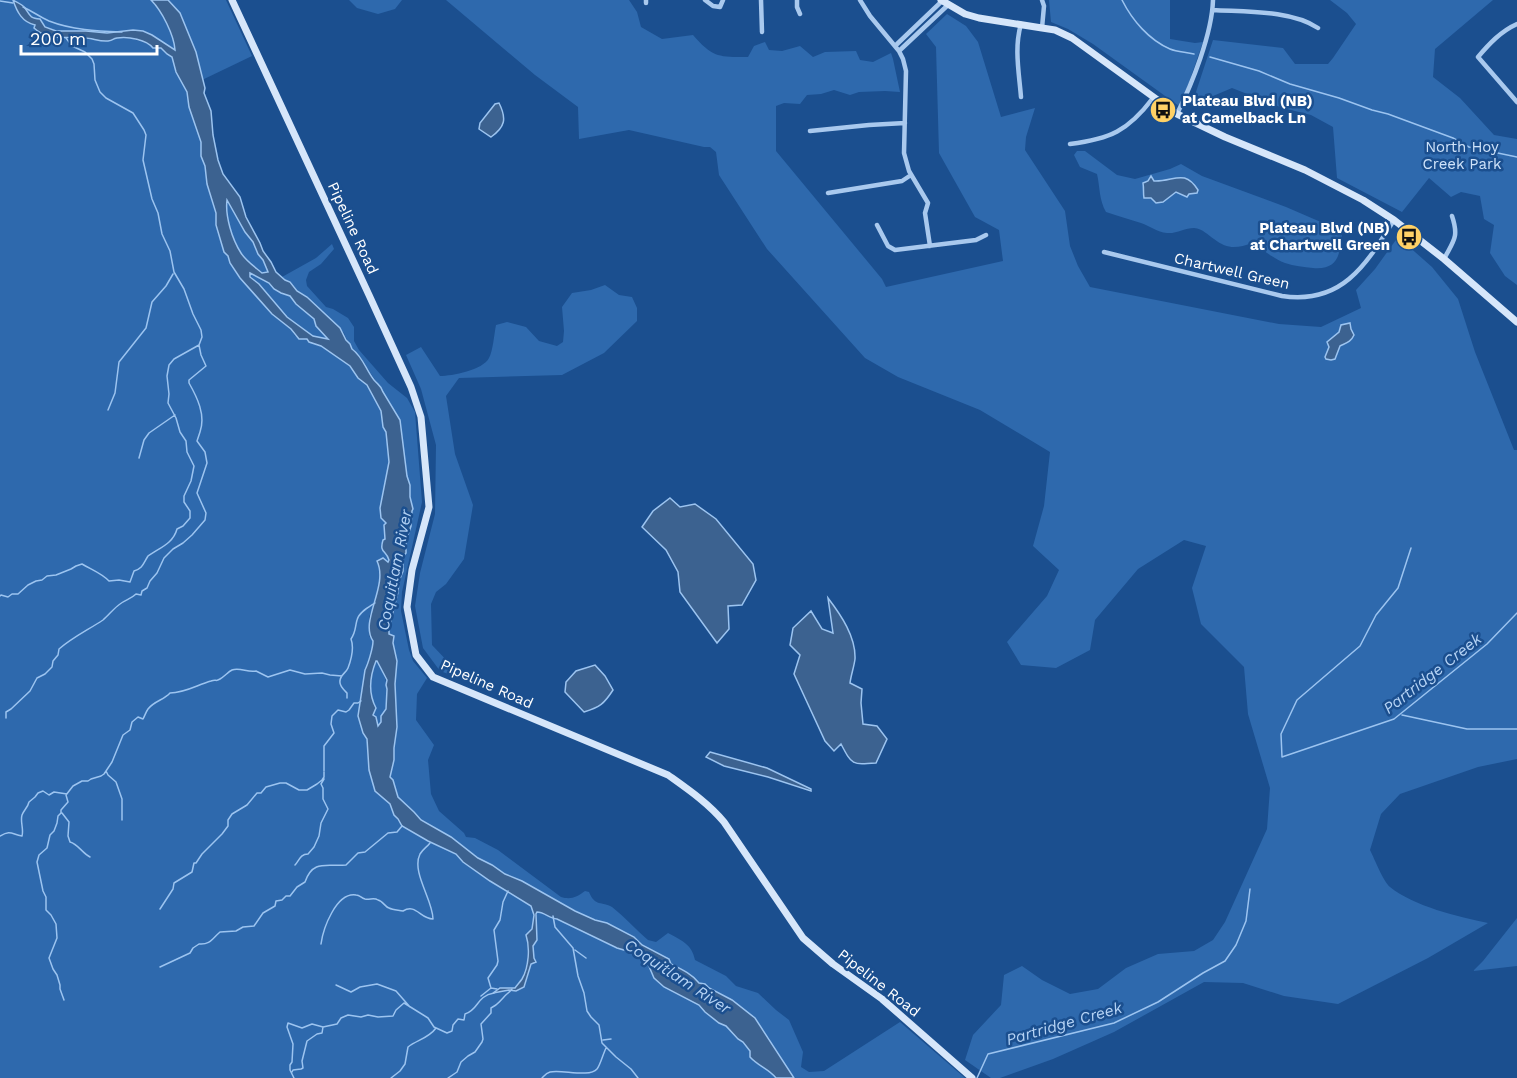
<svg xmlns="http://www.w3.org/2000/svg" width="1517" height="1078" font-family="'Work Sans',sans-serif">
	<rect width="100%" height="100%" fill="#1b4f8f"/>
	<path fill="#2e69ad" d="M0 0H13L19 15 35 25 68 39 84 38 109 41 118 38 133 39 161 48 167 54 172 57 176 72 187 92 189 107 201 142V156L205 166 207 184 216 214V225L224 252 228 256 230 263 250 289 259 298 272 314 291 329 295 336 307 339 309 342 321 346 350 366 358 378 367 385 381 411 383 427 386 432 389 462 382 496 386 523V539L389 560V562L381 567 380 579 375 603 369 617V636L373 641C373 648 368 664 365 670L358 716 363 733 367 739 369 770 375 791 390 804 393 809 394 815 402 826 428 841 456 854 463 862 490 881 522 899 531 906 534 911 532 929 528 940 527 963 522 979 515 988H500L516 991 525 985 531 964 534 958 533 946 537 921V912C544 912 549 918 557 919L617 948 634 953 648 964 654 978 673 992 699 1005 705 1011 719 1023 726 1026 738 1039 743 1042 750 1051 753 1061 769 1071 776 1078H0Z
		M15 0H151C163 13 173 33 176 50L152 35 136 30 107 33 54 31 45 27 40 19C26 18 30 11 23 5 20 3 17 2 15 0Z
		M168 0H226L252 56 202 80 196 52 180 13Z
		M349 0H402L395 9 378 14 357 8Z
		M446 0H629L637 12 641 27 662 39 693 35C713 58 719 57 748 57L754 46 765 42 769 50 782 51 800 46 813 57 825 52 856 51 860 60 873 62 891 53 893 59 900 92 885 91 859 92 850 95 834 90 821 94 807 95 800 104 784 103 776 106V151L882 279 886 287 1003 261 999 230 975 217 939 153 936 47 926 34 947 14 966 26 978 42 1001 117 1035 108 1026 137 1025 150 1065 211 1070 246 1078 266 1090 287 1279 324 1321 327 1361 308 1356 290 1375 269 1398 237 1432 267 1458 299 1475 352 1514 450H1517V759L1478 767 1400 794 1381 814 1370 850C1375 860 1383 881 1390 887 1413 906 1459 917 1488 923L1428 958 1338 1004 1284 996 1243 983 1204 982 1114 1032 1053 1059 1000 1078H991L965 1060 973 1035 1001 1005 1004 975 1022 966 1042 980 1070 994 1098 989 1126 968 1158 954 1194 951 1213 940 1225 922 1267 829 1270 788 1248 714 1244 667 1201 624 1192 588 1206 546 1184 540 1138 569 1095 620 1090 650 1056 668 1021 665 1007 642 1047 596 1059 570 1033 546 1044 506 1050 452 980 410 898 377 865 358 767 249 719 175 716 152 710 147H704L629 130 579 139 578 107 535 75Z
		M1049 0H1170V39L1195 43 1203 42 1185 94 1179 106 1093 44 1068 29 1051 22Z
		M1330 0H1493L1435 49 1433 77 1460 98 1494 135 1517 139V285L1505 276 1490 253 1494 225 1484 219 1480 196 1461 192 1451 197 1429 178 1402 212 1337 178 1333 127 1311 115 1283 108 1232 88 1206 99 1195 95 1213 40 1283 48 1295 64H1328L1333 58 1356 24 1347 13Z
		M1077 151H1085L1117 175 1135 179 1170 169 1181 164 1202 176 1286 207 1330 226 1342 235C1340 256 1337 270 1313 268 1304 267 1294 266 1285 263 1274 259 1263 250 1253 243 1237 248 1228 250 1214 239 1208 235 1203 229 1194 228 1185 228 1176 234 1167 233 1157 232 1150 226 1141 223 1129 219 1117 216 1106 212 1099 200 1100 187 1097 174L1080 167 1074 155Z
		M227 200 245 232 253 242 258 254 263 260 268 272 263 273C258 269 252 265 247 260 235 248 225 218 227 200Z
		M332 244 334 249 321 264 309 272 306 280 307 286 326 307 333 309 348 318 354 327V341L359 350 388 383 407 398 415 412 422 502 402 592 401 611 409 650 413 661 427 678 417 694 416 720 434 745 428 760 431 794 439 811 464 833 466 837 475 838 498 850 561 897C571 900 577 897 585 891L589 892C595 907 602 901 612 907 625 917 636 930 648 940L656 942 668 933C681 940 692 944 695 960L726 976 736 986 758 993 776 1010 789 1020 803 1052 801 1067 809 1072 824 1071 900 1022 965 1078H796L793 1077 772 1045 769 1038 732 1000 709 988 705 984 699 983C692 974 681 969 671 964L669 959 642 945 634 937 607 923 595 920 575 911 522 881 505 874 492 865 478 858 451 837 421 820 414 812 398 797 393 780 390 777 394 760V748L397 727 395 684 397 661 392 636 389 634V628L394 612 399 582 403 571V557L407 548 406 541 411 526 412 511 410 497V485L407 476 403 445 381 387C369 375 365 358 352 349 350 343 346 340 344 333L307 297 297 291 294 286 285 280 282 277 316 258Z
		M250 273 269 283 274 289 281 293 290 296 296 304 314 319 316 326 329 339 313 336 287 317 249 274Z
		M605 285 619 295 632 297 637 308V321L604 353 562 375 459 378 446 396 455 454 473 505 464 559 446 584 436 592 431 604 432 645 452 666 459 675 457 677 440 671 423 648 415 606 420 573 435 514 436 445 421 389 406 355 421 347 440 376C452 376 483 370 489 358 493 351 494 335 496 325L507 322 526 327 539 341 557 346 563 342 564 331 562 307 572 293 591 290Z
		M376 661H377C385 677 388 680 386 698 386 707 387 709 381 716V721L378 726 373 715 376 708C368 693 371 676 376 661Z
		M1517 918V966L1473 971 1483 961Z"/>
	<path fill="#3c6290" stroke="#9cc4f0" stroke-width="1.5" fill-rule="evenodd" d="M13 0C16 2 22 4 25 8 30 15 29 18 40 19L45 27 56 31H86L107 33 133 30 143 31 152 35 175 50C174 35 162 11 151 0H168L180 13 196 52 205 88 204 93 211 111 213 135 218 160 223 174 240 197 246 217 260 243 263 251 271 262 276 272 285 280 290 282 297 291 307 297 340 328 346 340 350 344 352 349C363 357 366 370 374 380 378 385 381 385 383 392L400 420 407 476 410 485V497L413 509 412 511 411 526 406 541V553L403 557V571L399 581 398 592 389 628V634L394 636 393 643 397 661 395 684 397 727 394 748V760L390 777 393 780 398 797 414 812 421 820 451 837 478 858 492 865 505 874 522 881 575 911 595 920 607 923 634 937 642 945 669 959 671 964C681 969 692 974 699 983L705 984 709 988 732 1000 755 1018 794 1078H776C769 1069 758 1066 750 1057V1051L743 1042 738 1039 726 1026 719 1023 705 1012 699 1005 664 987 654 978 648 964 634 953 617 948 557 919C549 918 544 912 537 912L536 914 537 940 533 946 534 958 536 962 531 964 524 987 516 991 509 990 493 993 500 988H515C517 985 520 982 522 979 529 967 530 947 526 935L532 929 534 915 531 906 490 881 463 862 456 854 428 841 402 826 398 819 394 815 390 804 375 791 369 770 367 739 363 733 358 716 365 670C368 664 373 648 373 641 359 621 389 586 377 561L383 558 388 562 389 560C386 550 379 553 383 540L385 539 384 525 386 523 381 518 380 508 389 462 386 432 383 427 381 411 367 385 358 378 350 366 321 346 309 342 307 339H299L291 329 272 314 240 278 230 263 228 256 224 252 216 225V213L207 184 205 166 201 156V142L189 107 187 92 176 72 172 57 167 54 161 48H153C147 40 128 36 117 38 112 39 114 40 108 41 100 42 92 38 85 38 66 36 49 42 34 28L35 25C22 22 17 12 13 0ZM227 200 245 232 253 242 258 254 263 260 268 272 262 273C255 267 246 261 241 253 232 239 225 216 227 200ZM250 273 269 283 274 289 281 293 290 296 296 304 314 319 316 326 328 339 313 336 287 317 259 284 250 277ZM376 661H377L387 680 386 685 387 689 386 709 381 716V722L378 726 376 717 373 715 376 708C368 693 370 676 376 661Z
		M499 103C507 119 505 127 491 137L479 129 480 123 495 104Z
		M1151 176 1154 181C1174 182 1184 168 1198 190L1197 193 1189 194 1187 197 1176 192 1163 202 1156 203 1151 198H1144C1143 193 1144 189 1143 183L1148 181Z
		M1350 323 1351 329 1354 335C1351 342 1346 343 1340 346L1335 359 1331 360 1326 359 1325 357 1329 347 1327 342 1339 332 1341 325Z
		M670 498 680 507 695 504 716 519 753 564 756 580 742 605 728 606 729 629 717 643 680 592 678 572 666 550 642 527 653 511Z
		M828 598C841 615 856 637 855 659 854 667 851 675 850 683L862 689 861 703 863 724 877 726 887 739 876 763C852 765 852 765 841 744L834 751 825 741 794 674 800 655 790 645 793 628 811 611 822 629 833 633Z
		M595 665 605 676 613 690C604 704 600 707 584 712L565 692 566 682 576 671Z
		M710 752 767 768 811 789V791L768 777 724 766 706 757Z"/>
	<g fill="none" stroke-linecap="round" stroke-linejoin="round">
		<path stroke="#9cc4f0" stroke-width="1.5" d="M1122 0C1132 20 1149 40 1170 49 1177 52 1186 52 1194 54
			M0 1 13 3
			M23 7C32 11 40 17 49 21 72 30 98 31 122 32
			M1210 57 1259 71 1290 84 1339 98 1372 110 1388 114 1453 138 1469 147 1517 157
			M108 410 115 393 119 362 146 328 152 302 166 286 173 274
			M139 458 144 440 149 433 175 415
			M1411 548 1398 588 1376 615 1360 646 1297 700 1281 734 1282 757 1394 719 1487 644 1517 613
			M0 596 1 595 8 597 12 594H18L28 585 36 581 42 580 47 576 56 575 71 569 76 566 82 564C92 570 101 573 109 581L119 580 130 582 134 571C143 568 143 564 148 556 159 548 173 544 177 529L183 526 190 518V511L184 502V496L191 481 194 466 187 452 186 441 180 432 176 418 168 403 169 394 167 376 169 365 174 359 199 345 202 337 201 330 193 314 184 289 174 272 170 251 162 234 158 213 152 199 143 160 146 135 144 130 133 113 106 98 100 92 95 80 94 64 92 59 85 52 72 46 66 38
			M347 698V693C344 690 339 686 340 681 340 675 346 673 348 668 351 660 354 647 351 639 356 632 355 627 357 620 359 612 369 607 375 603
			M1402 715 1467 729H1517
			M6 718V712L11 709 30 691 37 678 45 674 52 667 53 661 58 655 59 649C73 637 88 630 103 620 109 615 114 608 120 604 125 600 131 599 136 594L141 595 142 591 147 588 150 581 157 573 164 558 173 549 183 543 192 535 205 520 206 513 197 493 207 463 205 452 197 441C198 438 199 435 200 432 206 415 197 397 189 383V380L206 366 201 355 199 345
			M106 771 108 775 116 782 122 799V820
			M324 771V746L334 733 331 724 332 716 338 710 346 712 349 710 354 703H358L361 701
			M62 813 69 822 68 836 70 842C78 844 82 853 90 857
			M0 836C11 830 11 834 22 836 24 829 20 822 22 815 24 810 28 807 29 802L35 797 38 793 43 791 49 795 54 792 67 794
			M295 865C299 861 300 854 308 854L314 847 319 836 321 823 328 809 323 799V788L321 784 324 779
			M160 909 173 889 174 883 192 872 194 863H196L202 854 222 834 228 826V820L232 814 247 805 257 793H261L266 787 280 783H286L299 790H307L317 784 322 780 324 777V772
			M553 916 555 927 573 948 578 976 584 993 587 1011 591 1017 599 1025 602 1043 616 1057 631 1069 638 1078
			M321 944C323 929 336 892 356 895 360 895 361 898 365 899 370 900 374 897 378 900 383 901 385 907 389 908 393 910 399 910 403 911 416 903 420 919 433 919 433 900 411 872 420 854 423 849 427 847 430 843
			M575 950 586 958
			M160 967 190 953 193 948 199 944C210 945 212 939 220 932L236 931 243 927 254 926 263 913 275 906 276 901 282 900 286 896H290L297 887 305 882C313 859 327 867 346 865L358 853 365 852 388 833 397 832 402 826
			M336 985 351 992 360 987 377 984 396 991 410 1007
			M491 988 488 978 497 965 498 961 494 930 500 920 503 902 508 891
			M481 996 491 988 497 989
			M64 1000 60 989V985L57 975 53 969 49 958 57 938 56 924 51 915 46 910V897L43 891 37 862 39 855 47 848 50 835 54 831 57 823 58 816 61 813V810L68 802 66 795 73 786 82 781H88L91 779 101 776 104 774 112 762 123 735 130 730 132 722 138 717 143 719C145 715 146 712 148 709 154 701 164 700 170 693 185 693 197 685 211 681 217 679 215 682 220 679 225 676 228 672 232 670 240 667 248 673 256 671L268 677 290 670 305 674 322 673 330 675 342 676
			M603 1040 611 1039
			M292 1072 293 1070 301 1069 303 1068 302 1061 307 1041 317 1034 322 1033 323 1027
			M294 1078 290 1070V1065L292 1062 293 1044 287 1027 288 1023 302 1028 312 1024 323 1027 337 1024 341 1018 348 1015 361 1017 368 1015 378 1017 393 1016 396 1010 404 1003 428 1018 434 1027 447 1033 452 1031 453 1025 458 1019 464 1020 465 1014C479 1010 476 996 494 993
			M391 1078 400 1071 405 1064 408 1047C417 1040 429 1038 436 1028
			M448 1078 457 1072 461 1062 468 1056 475 1052 482 1042 483 1039 481 1024 491 1013V1008C499 1004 497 1004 503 998 506 994 509 993 512 989
			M542 1078C544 1076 546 1073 550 1072 561 1069 589 1078 597 1069 600 1066 603 1054 606 1048
			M977 1078 988 1054 1114 1023 1158 1002 1203 973 1225 961 1236 945 1246 921 1250 889"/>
		<path stroke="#a9c9ee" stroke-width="4.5" d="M705 0 713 6 720 7 723 0
			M761 0 762 32
			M797 0V7L800 14
			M860 0 870 16 899 51 903 59 906 71 904 153 909 171 928 203 925 213 930 246
			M646 3V0
			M1213 10C1245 12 1291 10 1318 28
			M1021 24C1014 48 1019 72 1021 97
			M1517 24C1501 31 1489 44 1478 57L1517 102
			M1042 28 1044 6 1042 0
			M895 46 942 1
			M899 51 948 5
			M1177 114C1192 84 1212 34 1213 0
			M810 131 869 125 905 123
			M1070 144C1110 139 1128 131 1153 98
			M828 193 902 181 911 175
			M877 225 888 246 895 250 976 240 986 235
			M1104 252 1282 296C1342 305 1366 265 1394 220
			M1444 259C1454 240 1459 237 1452 216"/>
		<path stroke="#d6e6fa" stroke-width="7" d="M232 0 369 295 411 387 421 417 429 507 412 570 407 607 416 655 433 677 668 775C689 790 708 803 724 822L803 938 833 964 882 999 972 1078
			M941 0 965 14 979 18 1042 28 1055 30 1072 38 1177 114 1225 137 1305 170 1363 200 1394 220 1444 259 1517 322"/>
	</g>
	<defs>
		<symbol id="bus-disc" viewBox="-11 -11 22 22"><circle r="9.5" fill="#ffd166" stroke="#1b4f8f"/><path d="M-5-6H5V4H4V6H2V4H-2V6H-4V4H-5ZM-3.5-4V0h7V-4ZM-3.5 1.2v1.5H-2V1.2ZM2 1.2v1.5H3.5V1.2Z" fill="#111"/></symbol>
	</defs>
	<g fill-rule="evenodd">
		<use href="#bus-disc" x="1148" y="95" width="30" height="30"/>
		<use href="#bus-disc" x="1394" y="222" width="30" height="30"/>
	</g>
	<g text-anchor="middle" stroke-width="5" stroke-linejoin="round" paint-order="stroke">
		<g font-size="15" font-weight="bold" fill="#fff" stroke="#1b4f8f" text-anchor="start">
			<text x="1182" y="106">Plateau Blvd (NB)<tspan x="1182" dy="17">at Camelback Ln</tspan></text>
			<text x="1390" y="233" text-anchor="end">Plateau Blvd (NB)<tspan x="1390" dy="17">at Chartwell Green</tspan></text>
		</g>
		<g font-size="15" fill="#cfe3fa" stroke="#1b4f8f">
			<text x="1462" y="152">North Hoy<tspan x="1462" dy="17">Creek Park</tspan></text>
		</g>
		<g font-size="15" fill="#fff" stroke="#1b4f8f">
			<text transform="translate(353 228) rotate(65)" y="5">Pipeline Road</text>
			<text transform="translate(1232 271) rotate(13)" y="5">Chartwell Green</text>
			<text transform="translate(487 684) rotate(24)" y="5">Pipeline Road</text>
			<text transform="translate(879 983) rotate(38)" y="5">Pipeline Road</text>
		</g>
		<g font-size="16" font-style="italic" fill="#b5d3f5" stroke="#1b4f8f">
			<text transform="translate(394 570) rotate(-79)" y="6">Coquitlam River</text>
			<text transform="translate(1432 673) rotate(-38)" y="6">Partridge Creek</text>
			<text transform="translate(678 976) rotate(33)" y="6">Coquitlam River</text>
			<text transform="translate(1064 1023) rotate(-16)" y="6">Partridge Creek</text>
		</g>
	</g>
	<path d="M21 45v9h136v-9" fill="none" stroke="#ffffff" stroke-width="3"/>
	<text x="30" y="45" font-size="18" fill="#ffffff" stroke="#1b4f8f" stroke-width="4.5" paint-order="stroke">200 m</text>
</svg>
